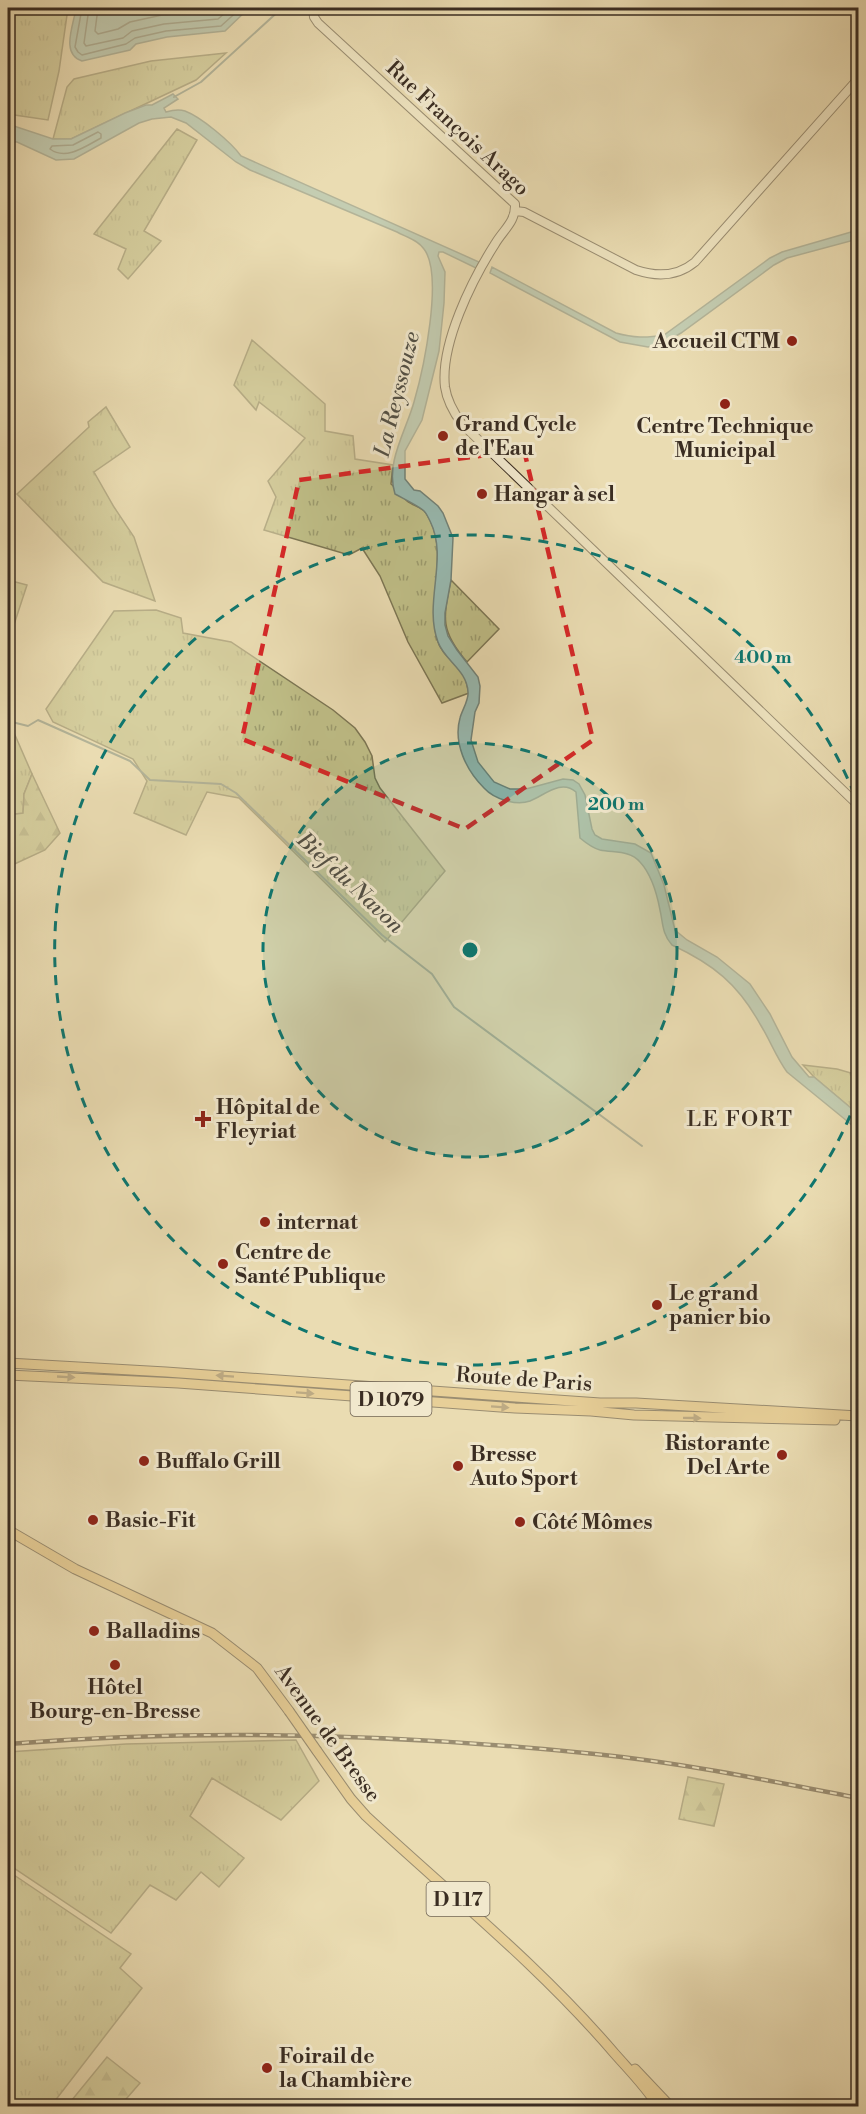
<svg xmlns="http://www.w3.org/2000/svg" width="866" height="2114" font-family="'Libre Bodoni',serif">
	<defs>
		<pattern id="grass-tufts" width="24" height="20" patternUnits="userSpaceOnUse" patternTransform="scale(1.5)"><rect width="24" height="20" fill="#bfbe87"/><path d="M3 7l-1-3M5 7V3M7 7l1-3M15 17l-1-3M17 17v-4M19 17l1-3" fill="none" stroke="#9c9b6e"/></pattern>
		<pattern id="forest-firs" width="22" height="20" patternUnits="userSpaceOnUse" patternTransform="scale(1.5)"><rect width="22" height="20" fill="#bfbe87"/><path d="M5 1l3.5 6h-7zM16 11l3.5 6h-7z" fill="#9c9b6e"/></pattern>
	</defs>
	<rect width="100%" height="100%" fill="#eadcb2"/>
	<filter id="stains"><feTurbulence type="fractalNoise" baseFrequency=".00333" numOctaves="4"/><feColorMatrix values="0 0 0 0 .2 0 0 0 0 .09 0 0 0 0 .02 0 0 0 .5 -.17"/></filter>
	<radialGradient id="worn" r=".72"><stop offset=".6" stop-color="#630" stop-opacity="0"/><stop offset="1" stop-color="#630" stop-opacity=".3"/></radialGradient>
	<path fill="url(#grass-tufts)" stroke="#7c7654" stroke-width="1.5" d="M8 8H68L59 71 48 120 8 114Z
		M226 53 196 80 71 139H53L67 87 74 79 151 61Z
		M177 129 197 140 144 231 161 241 128 279 118 269 126 249 94 234Z
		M252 340 325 404V431L353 436 355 459 393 465 391 484C397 489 402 496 407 501 413 506 422 507 426 513 451 550 426 596 437 639 442 657 456 661 464 676 467 681 467 688 469 693L442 703 408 642 380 576 362 548 349 555 264 530 276 497 268 481 305 438 259 402 256 410 234 385Z
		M106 407 130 447 94 472 114 507 134 537 155 601 103 582 17 494 89 427 88 422Z
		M8 580 27 585 8 643Z
		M451 580 499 629 467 662C440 631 443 618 451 580Z
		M156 610 181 618 183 633 231 642 333 710 355 728 365 742 372 756 375 778 380 788 445 871 385 942 239 798 207 792 186 835 134 813 147 781 133 759 53 722 46 709 114 611Z
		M8 719 32 774 24 794 23 814 8 815Z
		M803 1065 837 1069 858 1075V1114L814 1077Z
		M296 1740 319 1781 281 1820 212 1778 190 1816 244 1858 219 1887 201 1872 176 1900 150 1885 111 1933 8 1864V1752L126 1744Z
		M14 1875 131 1954 120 1968 142 1988 51 2106H8V1883Z"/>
	<path fill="url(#forest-firs)" stroke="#7c7654" stroke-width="1.5" d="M32 774 60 833 45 850 8 867V815L23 813 24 794Z
		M688 1777 724 1784 714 1826 679 1819Z
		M107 2057 140 2083 120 2106H67Z"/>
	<path fill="#98bab1" stroke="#728278" stroke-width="1.5" d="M76 8H249L225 31 167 37 136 44 130 50 82 61C60 54 74 24 76 8Z
		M173 94 178 99 164 108 166 112C173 110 178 109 185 111 201 117 231 142 241 156L479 262 476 268 443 252H439L438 256 445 272 444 303 439 351 422 420 405 451V479L414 490 420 491 438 506 443 513 453 538 451 580 445 613V625L448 636 457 650 478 677 480 686 479 703 475 712 471 740 478 762 494 782 510 789H526L563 779 573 780 579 784 585 795 592 829 595 835 602 839 635 844 651 853 664 885 675 930 687 940 717 957 750 984 770 1014 792 1057 809 1077H814L858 1114V1130L787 1072C776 1057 770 1040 760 1024 738 984 713 964 672 945 662 934 663 923 660 910 657 894 651 874 640 862 630 850 614 853 600 850 592 848 586 843 580 838L576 792C561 779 545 795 530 801 516 806 494 799 484 788 466 770 453 743 460 718 462 710 469 700 468 692 467 670 445 661 438 642 423 602 449 559 430 521 428 517 426 512 423 510 415 504 404 499 395 494 385 463 406 431 414 402 423 371 444 275 424 249 418 240 406 237 397 232L250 170 236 162 186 123 171 117 152 119 139 123 74 159 56 160 17 142 8 141V124L53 139H71L125 113 146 105H152Z
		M858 230V239L787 258 774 265 681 333 664 343 648 347 620 342 490 273 492 267 616 333C634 338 646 338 664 335L770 258 782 252Z"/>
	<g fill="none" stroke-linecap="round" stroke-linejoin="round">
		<path stroke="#69746a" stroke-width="1.5" d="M82 8 75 47 78 52 82 55 126 44 135 38 166 31 221 26 241 8
			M89 8 84 43 86 46 123 38 132 31 164 24 218 19 231 8
			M98 8 95 31 98 34 118 29 130 22 162 15 213 11 218 8
			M98 132 101 134V138C86 146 66 161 50 149L52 146 73 145Z"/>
		<path stroke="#728278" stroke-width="2" d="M174 97 201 82 282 8
			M8 721 28 726 38 720 130 761 150 780 221 784 236 793 382 935 432 974 454 1007 642 1146"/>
		<defs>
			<path id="secondary" d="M313 8 314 17 318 23 515 204C516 222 503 230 495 244 472 280 440 344 445 387 447 401 454 413 462 424L858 805
				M515 211 524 212 636 270C657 277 677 277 695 262L858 79"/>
			<path id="primary" d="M8 1363 166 1372 600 1403H636L858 1416
				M8 1375 178 1383 515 1408 591 1411 634 1415 835 1420
				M8 1530 75 1569 212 1633 257 1668 289 1711
				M317 1751 351 1799 366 1816C450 1894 540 1966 615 2054 630 2071 646 2087 658 2106
				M635 2069 670 2106"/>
		</defs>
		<use href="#secondary" stroke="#3a2d22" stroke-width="10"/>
		<use href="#primary" stroke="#3a2d22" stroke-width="11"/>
		<use href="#secondary" stroke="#f1e8cd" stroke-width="8"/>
		<use href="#primary" stroke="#e5be79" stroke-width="9"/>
		<defs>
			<path id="rail" d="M8 1744C203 1728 400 1734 595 1754 684 1763 771 1781 858 1798"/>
		</defs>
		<use href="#rail" stroke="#3a2d22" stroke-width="4.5"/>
		<use href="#rail" stroke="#f1e8cd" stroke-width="2" stroke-dasharray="7" stroke-linecap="butt"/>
		<defs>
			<path id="primary-bridge" d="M289 1711 317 1751"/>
		</defs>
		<use href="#primary-bridge" stroke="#3a2d22" stroke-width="11" stroke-linecap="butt"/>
		<use href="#primary-bridge" stroke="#e5be79" stroke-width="9"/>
	</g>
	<defs><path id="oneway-solid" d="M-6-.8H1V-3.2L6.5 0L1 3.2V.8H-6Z" transform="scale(1.5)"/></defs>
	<g fill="#876e49">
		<use href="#oneway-solid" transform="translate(225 1376) rotate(-176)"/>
		<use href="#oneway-solid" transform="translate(66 1377) rotate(3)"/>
		<use href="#oneway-solid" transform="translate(305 1393) rotate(4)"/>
		<use href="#oneway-solid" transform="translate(500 1407) rotate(4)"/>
		<use href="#oneway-solid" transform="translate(692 1418) rotate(1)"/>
	</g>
	<path d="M0 0H866V2114H0ZM524 450 593 740 465 829 242 739 299 480Z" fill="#eadcb2" fill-opacity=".55" fill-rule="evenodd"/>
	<path fill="none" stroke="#d62828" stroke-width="4.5" stroke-dasharray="12 8" stroke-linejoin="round" d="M524 450 593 740 465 829 242 739 299 480Z"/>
	<circle cx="470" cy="950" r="207" fill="#0f766e" fill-opacity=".12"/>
	<g fill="none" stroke="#0f766e" stroke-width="3" stroke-dasharray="10 8">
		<circle cx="470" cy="950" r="207"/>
		<path d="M857 1099A415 415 0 1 1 857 801"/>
	</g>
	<g fill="#8f2418" stroke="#f1e8cd" stroke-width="2">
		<circle cx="792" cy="341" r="6"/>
		<circle cx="725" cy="404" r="6"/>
		<circle cx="443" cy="436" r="6"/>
		<circle cx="482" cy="494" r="6"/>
		<path d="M200 1110h6v6h6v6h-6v6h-6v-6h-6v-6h6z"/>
		<circle cx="265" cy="1222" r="6"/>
		<circle cx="223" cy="1264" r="6"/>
		<circle cx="657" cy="1305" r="6"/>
		<circle cx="782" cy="1455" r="6"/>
		<circle cx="144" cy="1461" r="6"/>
		<circle cx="458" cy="1466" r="6"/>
		<circle cx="93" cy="1520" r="6"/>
		<circle cx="520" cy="1522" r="6"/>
		<circle cx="94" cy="1631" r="6"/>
		<circle cx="115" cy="1665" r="6"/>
		<circle cx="267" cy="2068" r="6"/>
	</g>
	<g text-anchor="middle" stroke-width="6" stroke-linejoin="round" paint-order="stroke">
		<g fill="#f1e8cd" stroke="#716555" stroke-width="1.5">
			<rect x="350.5" y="1382" width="81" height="34" rx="4.5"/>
			<rect x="426.5" y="1882" width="63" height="34" rx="4.5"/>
		</g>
		<g font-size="20" font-weight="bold" fill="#3a2d22">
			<text x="391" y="1406">D 1079</text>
			<text x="458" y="1906">D 117</text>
		</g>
		<g font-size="21" fill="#3a2d22" stroke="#f1e8cd">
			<text transform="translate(458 128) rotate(43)" y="7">Rue François Arago</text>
			<text transform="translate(524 1379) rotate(4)" y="7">Route de Paris</text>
			<text transform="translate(328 1733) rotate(54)" y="7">Avenue de Bresse</text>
		</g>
		<g font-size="21" font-weight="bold" fill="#3a2d22" stroke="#f1e8cd" text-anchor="start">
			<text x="780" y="348" text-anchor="end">Accueil CTM</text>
			<text x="455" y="431">Grand Cycle<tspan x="455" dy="24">de l'Eau</tspan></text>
			<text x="725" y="433" text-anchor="middle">Centre Technique<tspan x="725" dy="24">Municipal</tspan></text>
			<text x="494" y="501">Hangar à sel</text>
			<text x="216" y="1114">Hôpital de<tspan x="216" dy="24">Fleyriat</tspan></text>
			<text x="277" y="1229">internat</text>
			<text x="235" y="1259">Centre de<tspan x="235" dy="24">Santé Publique</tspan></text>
			<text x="669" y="1300">Le grand<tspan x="669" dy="24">panier bio</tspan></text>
			<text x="770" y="1450" text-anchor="end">Ristorante<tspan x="770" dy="24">Del Arte</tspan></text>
			<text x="470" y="1461">Bresse<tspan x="470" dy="24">Auto Sport</tspan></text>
			<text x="156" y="1468">Buffalo Grill</text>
			<text x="105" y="1527">Basic-Fit</text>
			<text x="532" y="1529">Côté Mômes</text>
			<text x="106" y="1638">Balladins</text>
			<text x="115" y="1694" text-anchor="middle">Hôtel<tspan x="115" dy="24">Bourg-en-Bresse</tspan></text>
			<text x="279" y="2063">Foirail de<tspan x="279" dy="24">la Chambière</tspan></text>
		</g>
		<g font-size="22" font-style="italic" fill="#525046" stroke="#f1e8cd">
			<text transform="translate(396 394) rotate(-76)" y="8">La Reyssouze</text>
			<text transform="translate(351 882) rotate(43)" y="8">Bief du Navon</text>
		</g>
		<g font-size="22" letter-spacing="1.5" fill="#3a2d22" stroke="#f1e8cd">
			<text x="740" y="1126">LE FORT</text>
		</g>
	</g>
	<circle cx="470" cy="950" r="9" fill="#0f766e" stroke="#f1e8cd" stroke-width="3"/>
	<g font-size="18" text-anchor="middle" font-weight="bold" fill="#0f766e" stroke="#f1e8cd" stroke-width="6" stroke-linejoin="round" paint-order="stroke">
		<text x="763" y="663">400 m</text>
		<text x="616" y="810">200 m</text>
	</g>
	<rect width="866" height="2114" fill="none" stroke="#eadcb2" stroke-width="30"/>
	<rect x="9" y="9" width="848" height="2096" fill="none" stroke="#3a2d22" stroke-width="3"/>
	<rect x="15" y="15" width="836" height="2084" fill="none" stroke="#3a2d22" stroke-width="1.5"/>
	<rect width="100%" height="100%" filter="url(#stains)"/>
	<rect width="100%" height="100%" fill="url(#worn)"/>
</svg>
